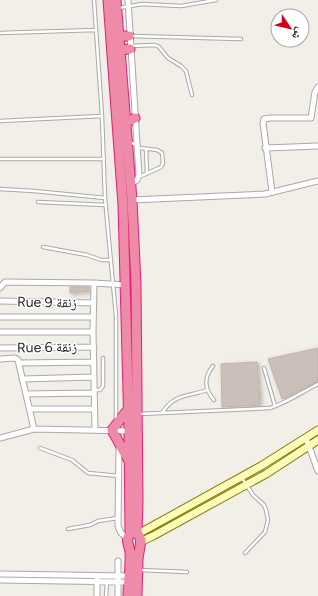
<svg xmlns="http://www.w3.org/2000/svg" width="318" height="596" font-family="Figtree,'Noto Naskh Arabic',sans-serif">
	<defs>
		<filter id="shadow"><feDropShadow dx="2" dy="1.5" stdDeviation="2" flood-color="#0004"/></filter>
	</defs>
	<rect width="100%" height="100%" fill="#f2eee8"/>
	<path fill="#cbbfba" stroke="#c5b2a9" filter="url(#shadow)" d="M70 287H89V291L70 293Z
		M318 348V380L282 399 268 359Z
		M257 362 260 405 222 407 221 364Z"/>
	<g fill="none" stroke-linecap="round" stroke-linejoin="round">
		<defs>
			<path id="lane" d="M94 0 102 116 105 198 116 316V421
				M119 8 142 4 181 6 216 0
				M0 33 96 30
				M131 36 241 39
				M130 46 155 45 159 47 168 58 181 66 186 71 192 95
				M0 121 102 116
				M129 141 140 148 157 150 162 153 163 163 161 167 139 177
				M146 149 147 174
				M0 159H104
				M0 189 34 191 105 198
				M38 202 106 205
				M43 247 87 255 101 260H111
				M213 366C204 377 204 389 214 400
				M264 368 275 406
				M95 390H100L103 386V358
				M162 413C175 393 188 397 207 390
				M139 414 270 408C288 402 302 392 318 384
				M40 448 72 460 88 473 119 476
				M242 478 253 495 264 505 266 510 268 520 265 532 245 553
				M68 529 90 525 98 521 118 518
				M140 570 187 572
				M106 596 107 583"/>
			<path id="street" d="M128 0 139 175 137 180 130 185
				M265 148 318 146
				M272 192 263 123 264 119 270 118H311L315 92 318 87
				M132 200 265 194 318 181
				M94 283 93 332 95 429
				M0 288 5 282 94 283 126 285
				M0 301 94 303
				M0 317H93
				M0 332H93
				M0 348 94 347
				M0 359 15 358 18 360 34 429
				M19 363 94 362
				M22 379 94 377
				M26 394 94 393
				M30 409H94
				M0 438 34 429 130 431
				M306 438 318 471
				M119 446 118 526 121 533 127 538
				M118 561V596
				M0 574 129 576
				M0 580 128 582
				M97 596V579"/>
			<path id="secondary" d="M138 534 261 466 318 430
				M140 542 153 536 266 474 318 440"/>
			<path id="highway" d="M108 0 123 205 129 431 130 534C125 540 129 545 130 552 131 566 128 581 128 596
				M116 0 132 200 136 284 138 503 137 533
				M119 36H129
				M119 50 130 49
				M125 123 135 118
				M129 461 112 430 129 408
				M131 533H134L138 534 141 540 138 559 137 596"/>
		</defs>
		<use href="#lane" stroke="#a9a9a9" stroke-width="4.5"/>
		<use href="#street" stroke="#a9a9a9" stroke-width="7"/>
		<use href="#secondary" stroke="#818000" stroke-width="9"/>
		<use href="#highway" stroke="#e81d7a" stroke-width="11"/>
		<use href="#lane" stroke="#fff" stroke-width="2.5"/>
		<use href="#street" stroke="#fff" stroke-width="5"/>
		<use href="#secondary" stroke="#fefaba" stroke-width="7"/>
		<use href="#highway" stroke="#ee8ba9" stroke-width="9"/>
	</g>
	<g text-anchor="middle" stroke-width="3" stroke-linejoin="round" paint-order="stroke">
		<g font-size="14" fill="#222" stroke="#fff">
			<text transform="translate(47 302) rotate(1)" y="5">Rue 9 زنقة</text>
			<text transform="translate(47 347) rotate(-1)" y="5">Rue 6 زنقة</text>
		</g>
	</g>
	<g transform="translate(290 28) rotate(125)"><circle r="19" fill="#ffffff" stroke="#a7a7a7"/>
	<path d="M0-3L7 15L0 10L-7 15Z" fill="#d30018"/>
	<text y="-6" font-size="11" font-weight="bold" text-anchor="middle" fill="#222222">ش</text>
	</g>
</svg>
